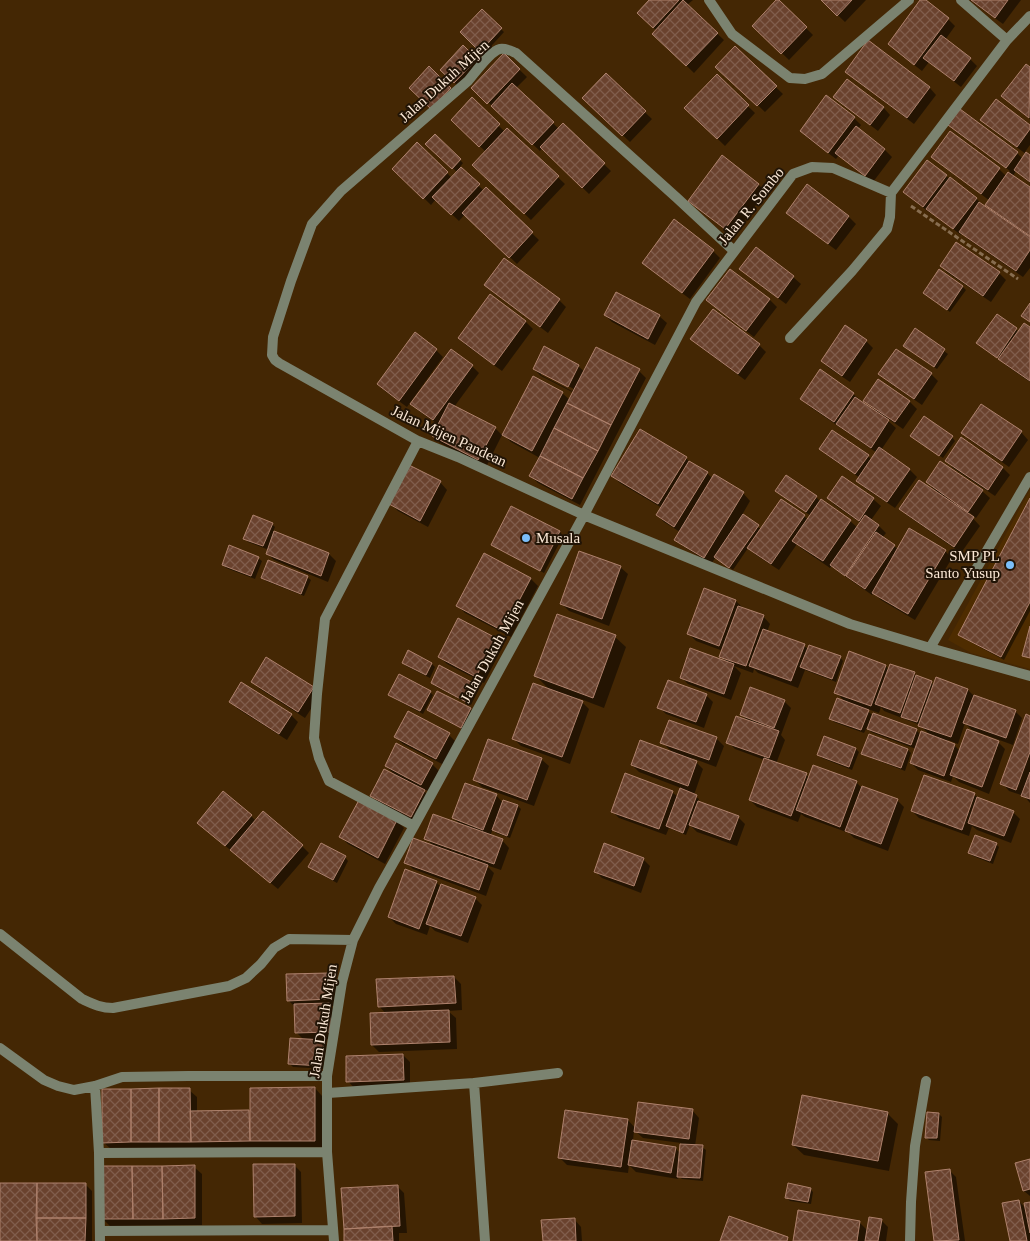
<svg xmlns="http://www.w3.org/2000/svg" width="1030" height="1241" font-family="'Times New Roman',serif">
	<defs>
		<pattern id="building-cross-hatch" width="8" height="8" patternUnits="userSpaceOnUse" patternTransform="scale(1.25)"><rect width="8" height="8" fill="#6a422e"/><path d="M0 0l8 8M0 8l8-8" fill="none" stroke="#805d4c"/></pattern>
	</defs>
	<rect width="100%" height="100%" fill="#442704"/>
	<path fill="#4e2c00" d="M1030 490V669L971 653 948 640Z"/>
	<path fill="#0007" fill-rule="evenodd" d="M650 0H693L687 5 724 40 694 73 654 34 657 31 638 13Z
		M778 0 813 35 789 60 754 26Z
		M822 0H866L845 22Z
		M922 0H924L948 19 955 26 945 40 970 59 977 66 961 87 929 62 922 71 896 51 889 44Z
		M970 0H1021L1003 24Z
		M482 11 504 32 484 54 461 32Z
		M463 47 479 63 458 86 441 70Z
		M735 48 783 94 765 112 717 67Z
		M504 55 527 77 516 88 559 129 563 125 611 171 589 194 542 148 540 151 473 88Z
		M1026 66 1030 69V119L1010 103 1003 96Z
		M847 72 929 87 936 95 914 124 854 79Z
		M606 75 652 119 630 142 591 105Z
		M717 76 755 113 725 146 686 108Z
		M835 97 883 107 890 115 878 131 842 104Z
		M472 99 505 132 507 129 565 184 531 220 474 165 486 152 452 120Z
		M960 110 1017 153 1023 159 1026 154 989 127 982 120 1030 126V145L1025 152 1030 156V183L1016 171 1013 176 1030 188V268L1023 277 968 239 962 233 961 235 931 212 930 213 912 199 905 192 946 176 976 198 983 206 997 215 987 204 990 201 940 163 951 133 999 169 1006 176 1010 171 957 132 950 124Z
		M854 118 861 125 858 129 885 150 892 157 873 182 839 155 836 159 808 138 801 131Z
		M435 136 463 163 460 167 484 191 486 189 539 240 517 264 465 214 459 221 436 199 431 205 394 169 417 144 452 178 457 172 427 144Z
		M722 157 759 185 766 192 733 235 697 208Z
		M807 186 849 217 856 224 836 250 795 220 788 213Z
		M756 248 793 277 801 284 786 304 748 276Z
		M713 251 720 258 690 299 651 270 643 263Z
		M505 260 559 300 566 307 548 333 493 292 486 285Z
		M941 266 999 273 1006 280 991 302 948 273Z
		M730 271 770 300 777 307 754 337 715 307 707 300Z
		M962 286 966 290 950 312 928 296Z
		M490 296 526 322 533 329 502 371 466 345 459 338Z
		M605 315 659 316 667 323 655 345 612 322Z
		M997 316 1019 332 1030 329V382L1007 366 999 358 981 346Z
		M915 330 948 354 937 369 908 349Z
		M692 339 759 345 766 352 745 380 699 346Z
		M866 341 873 348 850 382 829 368 822 361Z
		M436 350 443 357 407 407 385 391 378 384Z
		M896 350 931 374 938 381 922 405 887 381 880 374Z
		M472 366 479 373 454 407 495 428 502 435 486 467 440 443 433 436 439 425 419 411 412 404Z
		M578 366 585 372 639 371 646 378 580 505 538 483 531 476 540 458 511 442 504 435 562 393 570 400 574 393 541 376 534 369ZM541 372 574 389 572 391 541 375Z
		M878 381 910 402 917 409 903 429 887 418 886 419 896 428 881 450 910 470 917 477 895 508 865 488 858 481 860 478 828 456 820 449 868 456 872 460 877 453 809 406 802 399 853 394 874 411 875 410 865 400Z
		M982 405 1021 432 1028 440 1009 467 970 440 963 433Z
		M952 437 955 441 943 458 915 439Z
		M961 439 1003 468 1010 475 995 496 953 468 946 460Z
		M686 458 691 464 707 473 713 479 715 476 743 493 750 501 742 515 762 530 804 516 808 520 811 516 780 494 786 477 816 497 821 502 850 521 858 528 861 523 835 505 828 498 873 499 881 506 871 520 879 526 886 533 882 538 898 549 945 551 952 558 915 620 881 600 874 593 872 595 839 572 832 565 830 568 801 548 797 544 779 570 756 555 748 548 733 570 716 557 711 564 683 546 676 539 680 532 664 522 657 515 662 508 620 483 613 476Z
		M440 482 447 490 428 527 398 511 391 504Z
		M927 482 982 491 990 498 976 518 970 513 969 514 980 526 961 553 908 516 900 509 937 494 938 493Z
		M1030 501V611L1004 660 963 638 960 635Z
		M512 507 560 532 563 536 544 573 496 548 493 545Z
		M272 524 275 527 273 532 329 554 336 561 328 582 274 560 267 553 269 550 248 542 245 538Z
		M484 555 531 579 538 586 511 637 465 613 458 606Z
		M258 558 262 561 255 579 226 568 223 564Z
		M620 567 628 574 609 626 569 611 562 604Z
		M307 577 311 580 304 596 266 581 263 578Z
		M705 590 736 601 743 608 763 616 770 624 767 632 804 646 808 649 840 657 843 661 836 682 805 670 798 688 758 673 754 669 753 673 734 666 741 673 731 700 688 684 681 677 728 663 721 656 723 651 696 641 688 633Z
		M459 620 495 639 503 646 484 683 447 664 440 657Z
		M615 637 626 647 604 708 578 698 589 709 570 764 521 746 514 739 550 690 535 675Z
		M408 652 432 664 435 667 430 678 406 666 403 662Z
		M886 666 889 670 914 673 918 678 931 682 934 686 968 690 974 696 1015 711 1022 718 1013 745 972 730 965 723 958 744 948 740 947 742 954 745 960 751 998 742 1005 749 989 794 959 782 953 776 951 782 918 770 911 763 916 749 871 732 867 727 864 733 834 722 831 718 846 703 836 692ZM881 707 884 711 920 725 931 736 921 735 916 730 873 716 865 708 879 713Z
		M253 682 313 688 320 695 305 718 260 689Z
		M432 683 476 686 479 689 471 705 435 686Z
		M430 692 433 695 423 714 393 698 390 695Z
		M706 695 713 702 704 728 666 714 659 707Z
		M784 701 791 708 781 735 785 740 776 764 806 774 809 778 856 782 861 787 897 800 904 807 888 851 854 838 849 833 805 817 801 814 798 822 757 807 750 800 765 760 735 749 728 742 749 722 741 714Z
		M231 702 291 715 298 722 287 740 238 709Z
		M470 709 473 713 464 730 432 713 429 710Z
		M1030 717V803L1024 796 1009 791 1002 783Z
		M670 721 717 739 724 746 716 767 692 758 703 769 694 795 699 799 698 802 738 817 745 824 737 846 697 832 690 825 686 835 669 828 666 835 619 818 612 811 672 792 678 797 681 788 639 772 632 765 673 753 662 742Z
		M449 735 456 742 444 765 403 744 395 737Z
		M869 736 908 750 911 753 905 771 866 756 863 753Z
		M856 749 859 752 852 770 822 758 818 755Z
		M541 759 549 766 534 806 482 787 475 780Z
		M432 764 439 771 428 791 421 788 432 799 418 824 379 803 372 796 396 776 386 766Z
		M974 794 979 799 1013 812 1020 819 1011 843 977 830 972 826 969 836 919 818 912 811Z
		M496 795 503 803 518 806 521 809 510 838 496 833 493 829 490 836 502 840 509 848 501 870 486 865 494 873 486 896 413 869 406 862 434 847 426 838 461 825 453 818Z
		M251 816 256 821 302 846 309 853 278 889 206 830Z
		M397 821 404 828 385 864 348 844 341 837Z
		M996 844 999 847 993 864 973 856 969 853Z
		M345 857 348 861 337 883 313 870 310 867Z
		M643 859 650 866 641 893 602 878 595 871Z
		M436 882 441 887 475 898 482 905 468 943 435 931 430 926 427 935 396 924 389 917Z
		M328 974 336 981V1006H331L336 1012V1039H321L327 1045 325 1069 293 1067 290 1064 304 1040 296 1032V1008L288 1000Z
		M454 977 461 984 462 1010 448 1011 456 1018 457 1049 379 1052 372 1045 386 1014 379 1006Z
		M403 1055 410 1062V1087L355 1089 348 1081Z
		M315 1088 322 1096V1147L111 1149 103 1142 189 1090 197 1097V1112H251Z
		M692 1110 699 1118 695 1146 702 1147 706 1150 703 1181 682 1179 679 1176 678 1179 636 1172 629 1165 628 1173 567 1165 559 1157 628 1120 636 1129ZM634 1130 643 1138 681 1143 680 1153 675 1148 633 1141Z
		M887 1113 898 1124 889 1171 804 1155 793 1145Z
		M939 1114 942 1117 940 1141 929 1140 926 1137Z
		M1030 1160V1196L1024 1191 1017 1164Z
		M294 1165 301 1172 302 1223 262 1224 255 1216Z
		M194 1167 202 1174V1225L110 1226 103 1219Z
		M949 1170 956 1177 965 1241H935L926 1173Z
		M0 1184H85L92 1191V1241H0Z
		M397 1186 404 1193 407 1233H399V1241H346Z
		M810 1189 813 1192 811 1204 790 1201 787 1198Z
		M1019 1201 1026 1209 1030 1203V1241H1011Z
		M574 1219 581 1227 582 1241H544Z
		M881 1220 888 1227 886 1241H794L859 1222 868 1231Z"/>
	<path fill="url(#building-cross-hatch)" stroke="#ae816c" d="M649 0H679L653 28 637 13Z
		M683 0 718 33 686 66 652 34Z
		M776 0H779L807 27 781 54 752 26Z
		M821 0H852L837 16Z
		M920 0H926L949 18 914 65 888 44Z
		M971 0H1008L995 18Z
		M482 9 502 28 480 52 460 32Z
		M941 35 971 58 954 81 923 58Z
		M868 40 930 87 907 118 845 72Z
		M463 45 477 59 454 83 440 70Z
		M735 46 777 86 757 106 715 67Z
		M504 53 520 69 487 104 471 88Z
		M1026 64 1030 67 1029 118 1001 96Z
		M429 66 451 88 431 109 409 88Z
		M606 73 646 111 622 136 582 98Z
		M717 74 749 105 717 139 684 108Z
		M847 79 884 107 870 125 833 97Z
		M512 83 554 122 532 145 491 106Z
		M826 95 855 117 828 153 800 131Z
		M472 97 500 124 479 147 451 120Z
		M996 99 1030 125V129L1017 147 980 120Z
		M960 109 1018 152 1006 168 948 125Z
		M563 123 605 163 582 188 540 147Z
		M856 126 885 149 865 176 835 153Z
		M507 128 559 176 524 214 472 165Z
		M950 131 1000 168 981 194 931 157Z
		M435 134 461 159 452 169 425 144Z
		M417 142 448 172 423 199 392 169Z
		M1026 152 1030 155V182L1014 170Z
		M722 155 759 184 725 229 688 201Z
		M927 160 947 175 923 207 903 192Z
		M461 167 480 184 451 215 432 197Z
		M1008 172 1030 187V236L985 205Z
		M950 177 977 198 953 229 926 209Z
		M807 184 849 216 828 244 786 213Z
		M486 187 533 232 509 258 462 213Z
		M979 202 1030 237V250L1016 271 959 232Z
		M674 219 714 250 682 293 642 263Z
		M956 242 1000 272 983 296 940 266Z
		M756 247 794 276 778 298 739 269Z
		M504 258 560 299 540 327 484 285Z
		M730 269 770 299 746 331 706 300Z
		M939 269 963 286 947 310 923 293Z
		M616 292 660 315 648 339 604 315Z
		M490 294 526 321 494 365 458 338Z
		M1030 303V322L1021 316Z
		M713 309 760 344 738 374 690 339Z
		M997 314 1017 328 997 358 976 343Z
		M1024 323 1030 327V381L998 359Z
		M845 325 867 340 842 376 821 361Z
		M915 328 945 349 934 367 903 346Z
		M415 332 437 349 399 401 377 384Z
		M544 346 579 365 568 387 533 369Z
		M596 347 640 369 611 425 567 403Z
		M451 349 473 365 433 420 410 404Z
		M896 349 932 373 914 399 878 374Z
		M820 369 854 393 834 422 800 399Z
		M533 376 563 392 532 451 502 435Z
		M878 379 910 401 895 422 863 401Z
		M855 397 889 420 871 448 836 424Z
		M449 403 496 427 478 460 432 436Z
		M567 403 611 425 598 451 554 428Z
		M981 404 1022 431 1002 461 961 433Z
		M924 416 953 436 939 456 910 436Z
		M554 428 598 451 583 478 540 456Z
		M640 429 687 457 658 504 611 476Z
		M832 430 869 455 855 474 819 449Z
		M961 437 1003 467 988 490 945 461Z
		M879 447 910 469 887 502 856 481Z
		M540 456 583 478 572 499 529 476Z
		M689 461 708 472 674 527 656 515Z
		M940 461 983 490 968 512 926 482Z
		M409 465 441 481 420 521 389 504Z
		M714 474 744 492 704 558 674 540Z
		M786 475 817 496 806 512 775 491Z
		M842 476 874 498 859 521 827 498Z
		M919 480 974 517 954 547 899 509Z
		M1030 498V602L1001 657 958 635Z
		M781 499 805 515 771 564 747 548Z
		M821 499 851 520 823 561 792 541Z
		M511 506 560 531 540 571 491 545Z
		M743 514 759 525 729 568 714 557Z
		M253 515 273 523 263 546 243 539Z
		M865 515 879 525 845 576 830 565Z
		M909 528 946 550 908 614 872 593Z
		M274 531 329 553 321 576 266 554Z
		M876 532 895 545 865 589 846 576Z
		M229 545 259 557 251 576 222 565Z
		M579 551 621 566 602 619 560 604Z
		M484 553 531 578 503 631 456 606Z
		M268 560 308 576 301 594 261 578Z
		M704 588 736 600 719 646 687 634Z
		M738 606 764 615 746 666 719 657Z
		M557 614 616 635 593 698 534 676Z
		M458 618 496 638 476 677 438 657Z
		M1030 626V658L1022 656Z
		M763 629 805 644 791 681 749 666Z
		M809 645 841 656 832 679 800 667Z
		M690 648 734 664 724 694 680 678Z
		M408 650 432 663 426 675 402 663Z
		M849 651 886 665 871 706 834 693Z
		M266 657 314 687 298 712 251 682Z
		M890 664 915 672 900 713 875 704Z
		M439 665 477 685 468 703 431 683Z
		M399 674 431 691 420 711 388 695Z
		M916 675 932 681 917 722 901 717Z
		M936 677 968 689 951 737 918 726Z
		M668 680 707 694 696 722 657 708Z
		M241 682 292 714 279 734 229 702Z
		M533 683 583 701 562 757 512 739Z
		M750 687 785 700 774 728 740 715Z
		M437 691 471 708 461 728 427 710Z
		M974 695 1016 710 1006 738 963 723Z
		M837 698 869 710 861 730 829 719Z
		M408 711 450 733 436 759 394 737Z
		M873 713 917 729 911 745 867 729Z
		M1026 714 1030 716V752L1016 790 1000 784Z
		M736 716 779 731 769 758 726 743Z
		M669 720 717 737 709 760 660 743Z
		M967 729 999 741 982 787 950 775Z
		M921 731 955 744 944 776 910 763Z
		M869 734 908 749 901 768 861 754Z
		M824 736 856 748 849 767 817 755Z
		M488 739 542 758 527 800 473 780Z
		M640 740 697 761 688 786 631 765Z
		M396 743 433 763 421 785 385 766Z
		M764 758 807 773 791 816 749 800Z
		M813 765 857 781 840 827 796 810Z
		M384 769 425 790 411 817 370 796Z
		M1030 772V799L1021 796Z
		M625 773 673 791 659 829 611 812Z
		M924 775 975 793 962 830 911 811Z
		M465 783 497 794 483 830 452 818Z
		M862 786 898 799 881 844 845 831Z
		M680 788 697 795 683 833 666 826Z
		M223 791 252 815 225 846 197 823Z
		M977 797 1014 811 1004 836 968 823Z
		M359 800 397 820 378 858 339 837Z
		M503 800 518 805 507 836 492 830Z
		M698 801 739 816 730 840 689 825Z
		M263 811 303 845 270 883 230 850Z
		M433 814 503 839 494 864 424 839Z
		M975 835 997 843 990 861 968 853Z
		M413 838 488 865 479 890 404 863Z
		M321 843 346 856 333 880 308 867Z
		M604 843 644 858 634 886 594 872Z
		M405 869 437 881 419 929 388 917Z
		M441 884 476 897 461 936 426 924Z
		M329 973 330 999 287 1001 286 974Z
		M454 976 456 1003 378 1007 376 979Z
		M330 1003V1032L295 1033 294 1004Z
		M449 1010 450 1042 371 1045 370 1013Z
		M290 1038 324 1040 322 1066 288 1064Z
		M403 1054 404 1080 346 1082V1056Z
		M315 1087V1141H250V1088Z
		M159 1088H190L191 1142H159Z
		M159 1088V1142H131V1089Z
		M102 1089H131V1142L102 1143Z
		M802 1095 888 1112 878 1161 792 1145Z
		M638 1102 693 1109 689 1139 634 1132Z
		M249 1110 250 1141 191 1142 190 1111Z
		M565 1110 628 1119 621 1167 558 1158Z
		M927 1112 939 1113 937 1138H925Z
		M632 1140 676 1147 671 1173 628 1165Z
		M680 1144 703 1145 700 1178 677 1177Z
		M1030 1159V1189L1023 1191 1015 1163Z
		M253 1164H295V1216L254 1217Z
		M195 1165V1218L163 1219 162 1166Z
		M101 1166H132L133 1219H102Z
		M132 1166H162L163 1219H133Z
		M950 1169 959 1240 934 1241 925 1172Z
		M0 1183H37V1241H0Z
		M37 1183H86V1218H36Z
		M788 1183 811 1188 808 1202 785 1198Z
		M398 1185 400 1226 344 1229 341 1188Z
		M1019 1200 1027 1241H1010L1002 1203Z
		M1030 1202V1233L1024 1203Z
		M798 1210 860 1221 857 1241H793Z
		M729 1216 788 1237 787 1241H720Z
		M869 1217 882 1219 878 1241H865Z
		M36 1218H86L85 1241H37Z
		M575 1218 576 1241H543L541 1220Z
		M392 1226 393 1241H344V1229Z"/>
	<g fill="none" stroke-linecap="round" stroke-linejoin="round">
		<path stroke="#876d50" stroke-width="3" stroke-dasharray="5 2.5" stroke-linecap="butt" d="M911 206 1018 279"/>
		<path stroke="#7b8370" stroke-width="10" d="M709 0 732 34 790 78 805 79 822 74 909 0
			M961 0 1007 40
			M734 251 677 198 516 53C511 51 506 48 500 49 490 51 475 73 468 81L341 191 312 224 291 281 273 337 272 355 275 360 279 363 418 441 458 457 584 515 850 624 930 648 1030 676
			M790 338 852 271 887 229 890 217 891 193
			M930 648 1030 477
			M414 826 329 781 319 758 314 738 317 694 325 619 418 441
			M0 934 82 999C93 1004 101 1008 113 1008L229 986 246 978 261 964 274 948 289 939 353 940
			M0 1048 44 1080 58 1086 74 1090 95 1086 122 1077 188 1076H327
			M474 1083 558 1073
			M95 1086 99 1153 100 1241
			M328 1093 474 1083 485 1241
			M99 1153 327 1152
			M100 1231 333 1230
			M334 1241 327 1152V1076L342 982 353 940 379 888 414 826 584 515 696 302 793 174 812 167 833 168 891 193 1007 40 1030 16
			M910 1241 911 1202 915 1146 926 1081"/>
	</g>
	<g fill="#7bbef9" stroke="#211406" stroke-width="2">
		<circle cx="526" cy="538" r="5"/>
		<circle cx="1010" cy="565" r="5"/>
	</g>
	<g text-anchor="middle" stroke-width="4" stroke-linejoin="round" paint-order="stroke">
		<g font-size="15" fill="#fbe8d6" stroke="#211406">
			<text transform="translate(444 81) rotate(-42)" y="5">Jalan Dukuh Mijen</text>
			<text transform="translate(751 206) rotate(-51)" y="5">Jalan R. Sombo</text>
			<text transform="translate(449 436) rotate(25)" y="5">Jalan Mijen Pandean</text>
			<text transform="translate(492 651) rotate(-61)" y="5">Jalan Dukuh Mijen</text>
			<text transform="translate(323 1021) rotate(-81)" y="5">Jalan Dukuh Mijen</text>
		</g>
		<g font-size="15" fill="#fbe8d6" stroke="#211406" text-anchor="start">
			<text x="536" y="543">Musala</text>
			<text x="1000" y="561" text-anchor="end">SMP PL<tspan x="1000" dy="17">Santo Yusup</tspan></text>
		</g>
	</g>
</svg>
